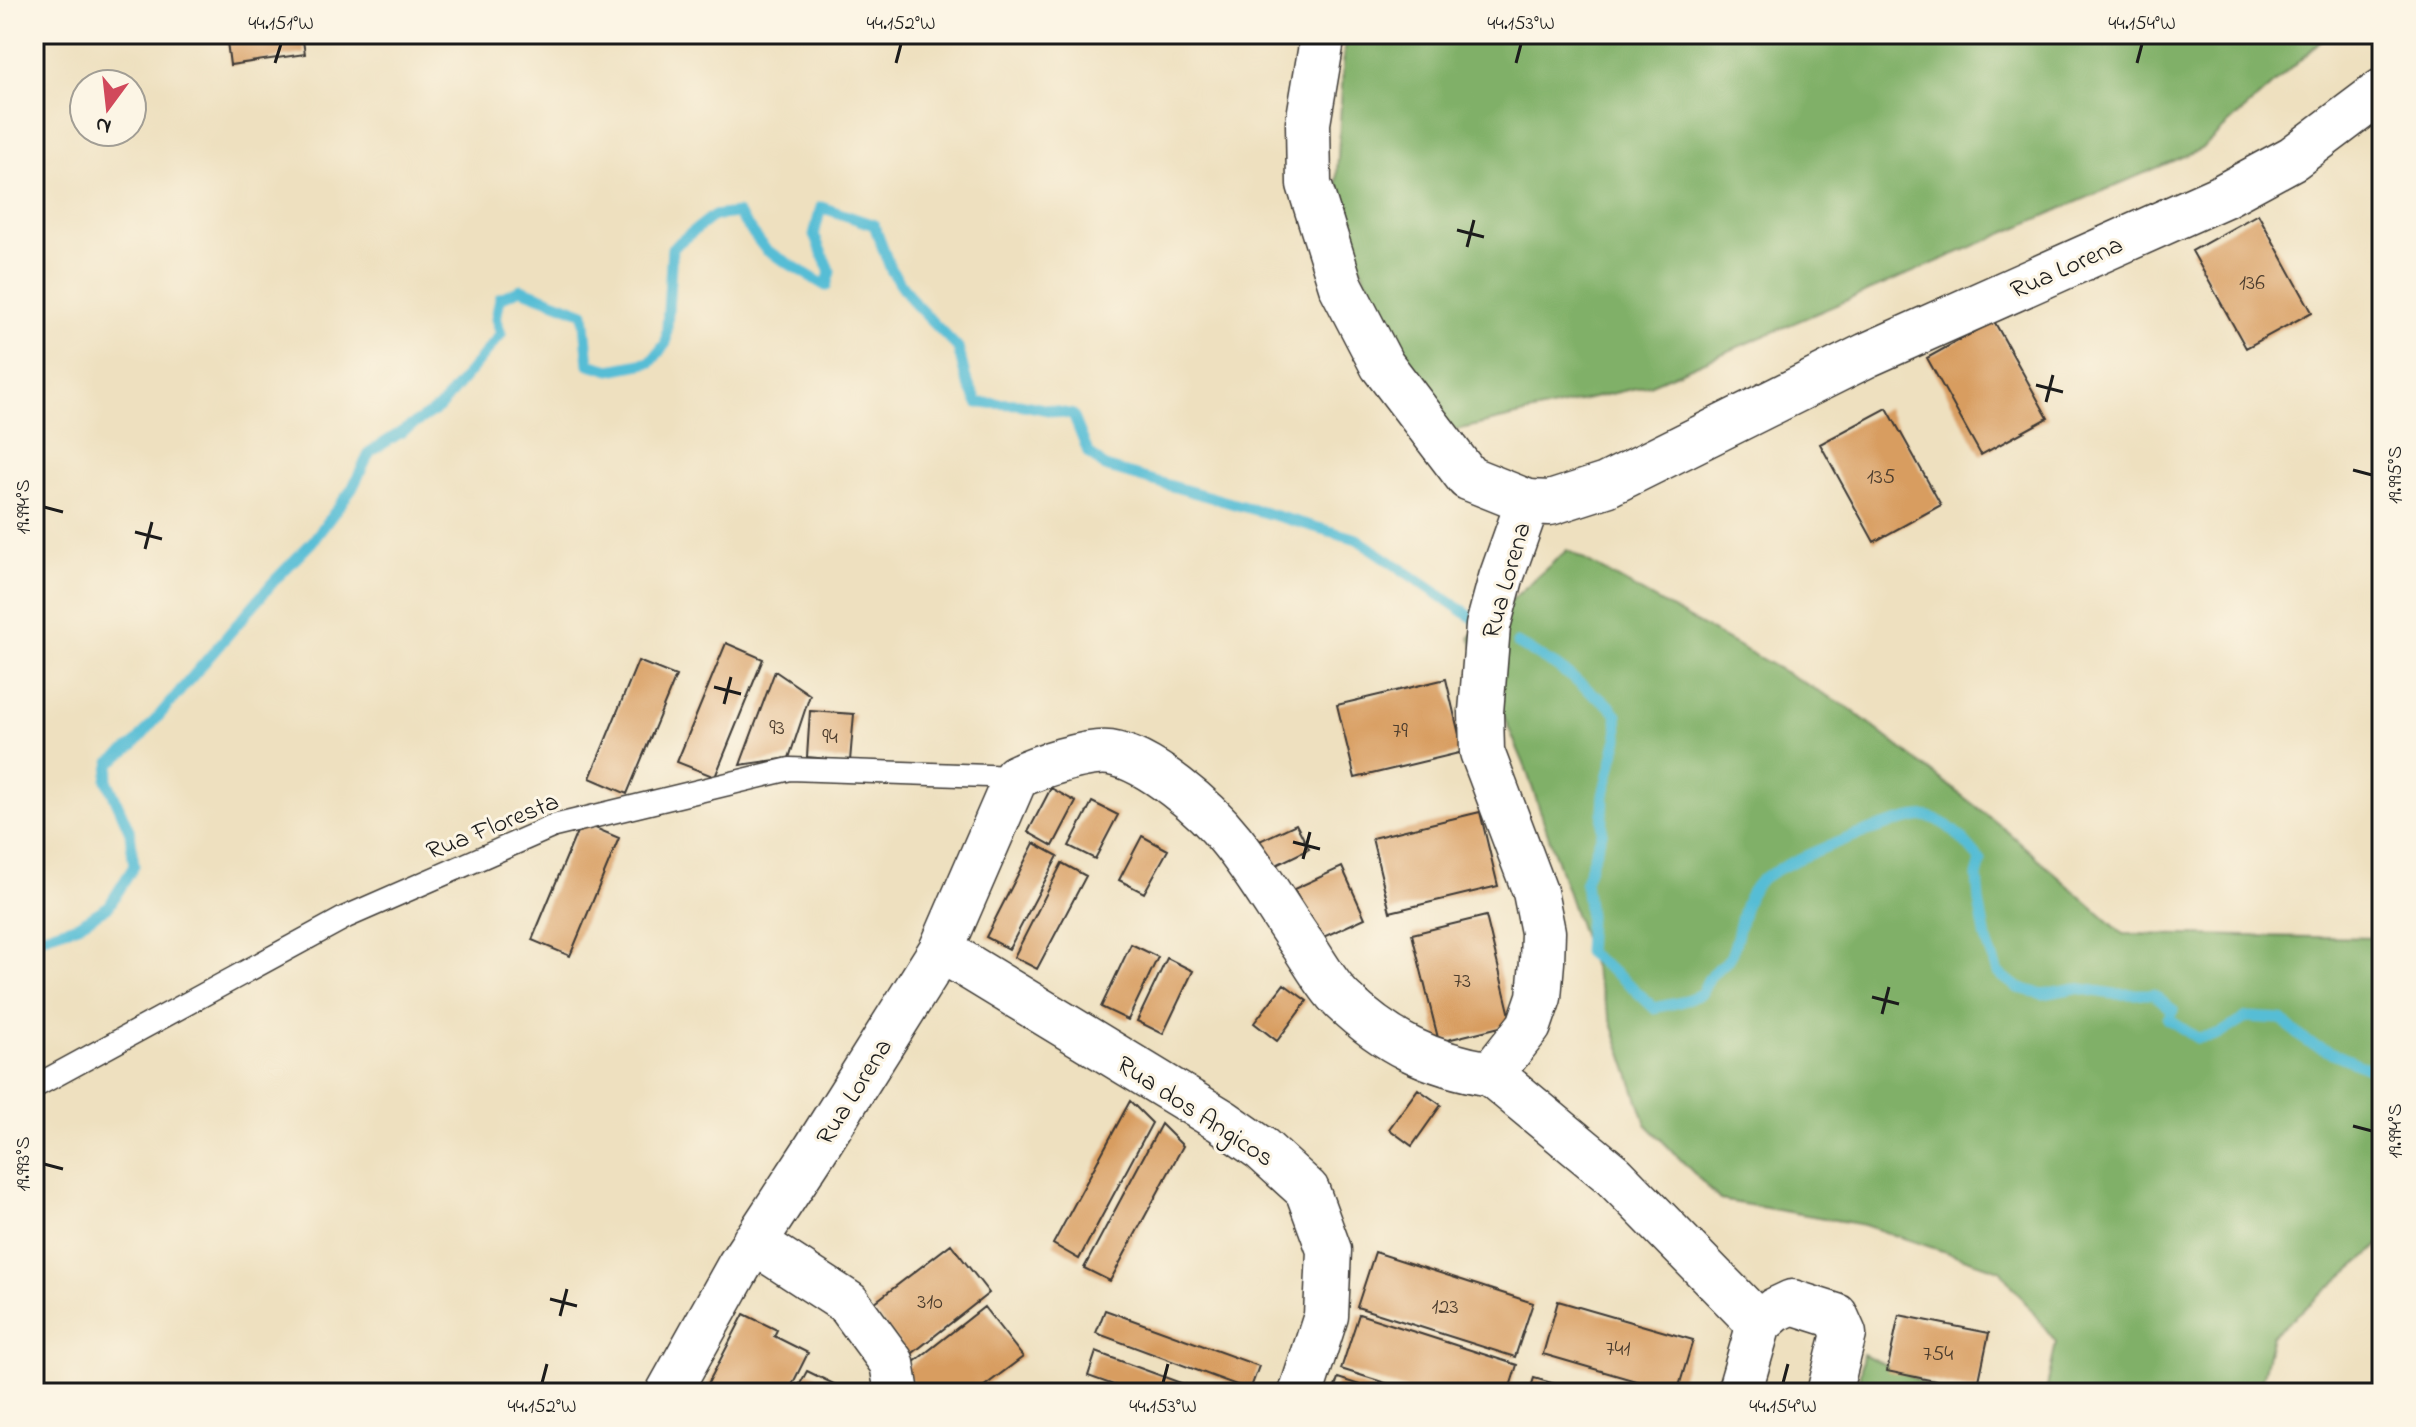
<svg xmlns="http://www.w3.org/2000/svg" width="2416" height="1427" font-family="'Indie Flower',sans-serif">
	<rect width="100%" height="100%" fill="#fcf5e5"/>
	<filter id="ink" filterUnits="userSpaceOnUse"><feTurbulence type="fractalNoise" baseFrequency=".0125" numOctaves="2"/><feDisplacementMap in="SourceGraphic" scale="16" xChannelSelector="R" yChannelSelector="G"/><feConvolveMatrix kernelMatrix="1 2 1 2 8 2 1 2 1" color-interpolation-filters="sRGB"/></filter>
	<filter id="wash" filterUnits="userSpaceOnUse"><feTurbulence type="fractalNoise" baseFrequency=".006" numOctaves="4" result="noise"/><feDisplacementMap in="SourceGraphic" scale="32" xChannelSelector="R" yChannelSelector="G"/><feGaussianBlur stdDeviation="1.8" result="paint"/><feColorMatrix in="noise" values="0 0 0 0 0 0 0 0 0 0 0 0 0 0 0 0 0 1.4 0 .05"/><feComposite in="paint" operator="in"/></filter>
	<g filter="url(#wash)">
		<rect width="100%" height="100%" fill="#eee0bf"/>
		<path fill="#80b068" stroke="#4e6642" stroke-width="2" d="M1345 34H2329L2201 149 1649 385 1435 435 1335 209Z
			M1567 550 1849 708 2001 826 2123 934 2382 938V1243L2272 1336 2259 1393H2046L2056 1342 2000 1270 1864 1225 1720 1200 1646 1124 1525 766 1470 637Z
			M1863 1354 1944 1393H1857Z"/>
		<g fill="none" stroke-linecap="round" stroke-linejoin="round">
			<path stroke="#57bdd5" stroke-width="11" d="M1517 643 1556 666 1610 706 1617 715 1618 738 1604 795 1602 833 1585 881 1589 916 1587 952 1631 986 1654 1008 1681 1002 1701 994C1705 987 1708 978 1713 973 1719 967 1727 963 1731 956 1741 932 1740 902 1759 882 1776 864 1907 811 1930 817 1951 823 1967 845 1981 861L1977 876 1979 901 1986 939 1998 973 2018 988 2043 994 2076 988 2114 994H2153L2173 1010 2168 1019 2197 1038 2218 1035 2247 1017 2281 1019 2307 1042 2370 1069H2382
				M34 939 78 925 109 906 134 866 130 832 107 780 111 762 134 745 274 581 312 542 352 489 370 452 439 408 501 334 496 319 500 298 521 289 584 313 589 364 610 370 651 362 666 343 672 248 713 216 737 213 766 250 826 286 830 272 814 235 821 207 874 225 891 270 915 304 958 348 966 379 978 403 1019 404 1073 415 1088 452 1105 467 1357 539 1473 618"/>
		</g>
		<g id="blocks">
			<path fill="#d89d60" d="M226 34H302L305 54 230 65Z
				M2258 214 2312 312 2246 348 2192 251Z
				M1994 321 2048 418 1981 455 1927 358Z
				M1887 408 1941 505 1874 542 1820 444Z
				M726 643 763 659 715 777 677 762Z
				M638 661 676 676 627 794 590 778Z
				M775 671 810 695 789 758 740 765Z
				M1446 679 1463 752 1355 778 1337 705Z
				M810 711 854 714 850 761 807 757Z
				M1051 788 1076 802 1053 846 1028 832Z
				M1092 802 1118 815 1095 859 1069 846Z
				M1480 812 1498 886 1390 912 1372 838Z
				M581 822 619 838 570 956 532 940Z
				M1296 824 1309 849 1264 871 1251 845Z
				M1142 836 1168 850 1144 893 1119 880Z
				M1034 843 1058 856 1009 949 986 937Z
				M1062 863 1086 876 1037 969 1014 957Z
				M1342 867 1365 918 1317 940 1294 889Z
				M1486 916 1512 1024 1439 1042 1412 934Z
				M1131 944 1158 957 1128 1020 1101 1007Z
				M1167 958 1193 971 1163 1034 1137 1021Z
				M1284 984 1307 1001 1277 1041 1254 1023Z
				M1418 1089 1441 1105 1412 1146 1389 1129Z
				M1130 1101 1152 1123 1079 1259 1053 1244Z
				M1161 1124 1183 1146 1110 1281 1084 1268Z
				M951 1244 989 1293 909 1356 870 1306Z
				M1375 1252 1533 1303 1515 1357 1357 1307Z
				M1558 1301 1693 1340 1677 1393 1543 1354Z
				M984 1307 1023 1357 975 1393H922L904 1370Z
				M1105 1310 1259 1366 1250 1390 1096 1333Z
				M744 1314 777 1330 774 1336 808 1353 788 1393H703Z
				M1359 1314 1517 1365 1508 1393H1417L1341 1369Z
				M1899 1315 1989 1333 1977 1390 1887 1371Z
				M1096 1352 1208 1393H1136L1088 1376Z
				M807 1371 840 1387 837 1393H795Z
				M1338 1378 1381 1392V1393H1333Z
				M1534 1378 1583 1392V1393H1529Z"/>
		</g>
	</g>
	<g filter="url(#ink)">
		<use href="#blocks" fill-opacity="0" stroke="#3c3934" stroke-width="2"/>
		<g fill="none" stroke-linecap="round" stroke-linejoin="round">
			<defs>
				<path id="lane" d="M34 1087 346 917 554 826 790 769 1016 777"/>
				<path id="street" d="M1323 34 1308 123 1309 184 1341 286 1382 365 1468 478 1528 502
					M941 950 1222 1121 1262 1149 1307 1190 1329 1250 1326 1316 1301 1393
					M754 1242 848 1303 892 1363 897 1393
					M668 1393 739 1266 815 1150 941 950 1016 777C1036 767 1088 750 1110 753 1149 759 1207 809 1231 840 1258 873 1279 911 1303 945 1315 963 1327 985 1342 1000 1387 1043 1430 1064 1491 1074"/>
				<path id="secondary" d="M1759 1324 1613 1175 1491 1074 1529 1026 1539 997 1542 962 1543 932 1535 892 1482 752 1481 712 1488 626 1501 578 1528 502 1550 503 1606 485 1867 355 2223 196 2293 158 2382 91
					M1739 1393 1759 1324 1775 1310 1792 1302 1836 1316 1844 1334 1829 1393"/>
			</defs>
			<use href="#lane" stroke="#3c3934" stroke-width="25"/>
			<use href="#street" stroke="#3c3934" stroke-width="47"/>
			<use href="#secondary" stroke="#3c3934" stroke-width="47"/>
			<use href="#lane" stroke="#fff" stroke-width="22"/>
			<use href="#street" stroke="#fff" stroke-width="44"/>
			<use href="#secondary" stroke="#fff" stroke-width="44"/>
		</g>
	</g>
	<path fill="none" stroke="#1c1c1c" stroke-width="3" d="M275 63 281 44M896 63 901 44M1516 63 1521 44M2137 63 2142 44M1457 230 1484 237M1467 247 1474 220M2036 385 2063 392M2046 402 2053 375M2353 470 2372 475M44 507 63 512M135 532 162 539M145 549 152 522M714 687 741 694M724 704 731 677M1293 842 1320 849M1303 859 1310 832M1872 997 1899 1004M1882 1014 1889 987M2353 1126 2372 1131M44 1164 63 1169M550 1299 577 1306M560 1316 567 1289M542 1383 547 1364M1163 1383 1168 1364M1783 1383 1788 1364"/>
	<g text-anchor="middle" stroke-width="6" stroke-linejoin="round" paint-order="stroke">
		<g font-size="22" fill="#4b3c2d">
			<text x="2252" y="289">136</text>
			<text x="1881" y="483">135</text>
			<text x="777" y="734">93</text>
			<text x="1400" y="737">79</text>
			<text x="830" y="743">94</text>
			<text x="1462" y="987">73</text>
			<text x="930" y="1308">310</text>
			<text x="1445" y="1313">123</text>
			<text x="1618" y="1355">741</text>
			<text x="1938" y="1360">754</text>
		</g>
		<g font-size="26" fill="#1c1c1c" stroke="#fcf5e5">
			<text transform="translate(2066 266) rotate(-24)" y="9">Rua Lorena</text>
			<text transform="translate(1505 580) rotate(-74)" y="9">Rua Lorena</text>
			<text transform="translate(492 825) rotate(-22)" y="9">Rua Floresta</text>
			<text transform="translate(853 1091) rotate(-58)" y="9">Rua Lorena</text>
			<text transform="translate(1196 1110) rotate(33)" y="9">Rua dos Angicos</text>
		</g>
	</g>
	<rect width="2416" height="1427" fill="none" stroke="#fcf5e5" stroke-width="88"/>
	<g transform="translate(108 108) rotate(195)"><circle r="38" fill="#fcf5e5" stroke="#a29e95" stroke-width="2"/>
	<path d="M0-6L14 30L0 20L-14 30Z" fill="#d1495b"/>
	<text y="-12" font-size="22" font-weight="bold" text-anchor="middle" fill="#1c1c1c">N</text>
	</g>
	<rect x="44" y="44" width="2328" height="1339" fill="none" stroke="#1c1c1c" stroke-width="3"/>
	<g font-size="20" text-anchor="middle" fill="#1c1c1c">
		<text x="281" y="29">44.151°W</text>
		<text x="901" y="29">44.152°W</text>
		<text x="1521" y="29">44.153°W</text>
		<text x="2142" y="29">44.154°W</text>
		<text transform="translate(2394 475) rotate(-90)" y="7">19.995°S</text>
		<text transform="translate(22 507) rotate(-90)" y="7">19.994°S</text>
		<text transform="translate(2394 1131) rotate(-90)" y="7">19.994°S</text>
		<text transform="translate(22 1164) rotate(-90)" y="7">19.993°S</text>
		<text x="542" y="1412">44.152°W</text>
		<text x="1163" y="1412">44.153°W</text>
		<text x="1783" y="1412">44.154°W</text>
	</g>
</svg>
